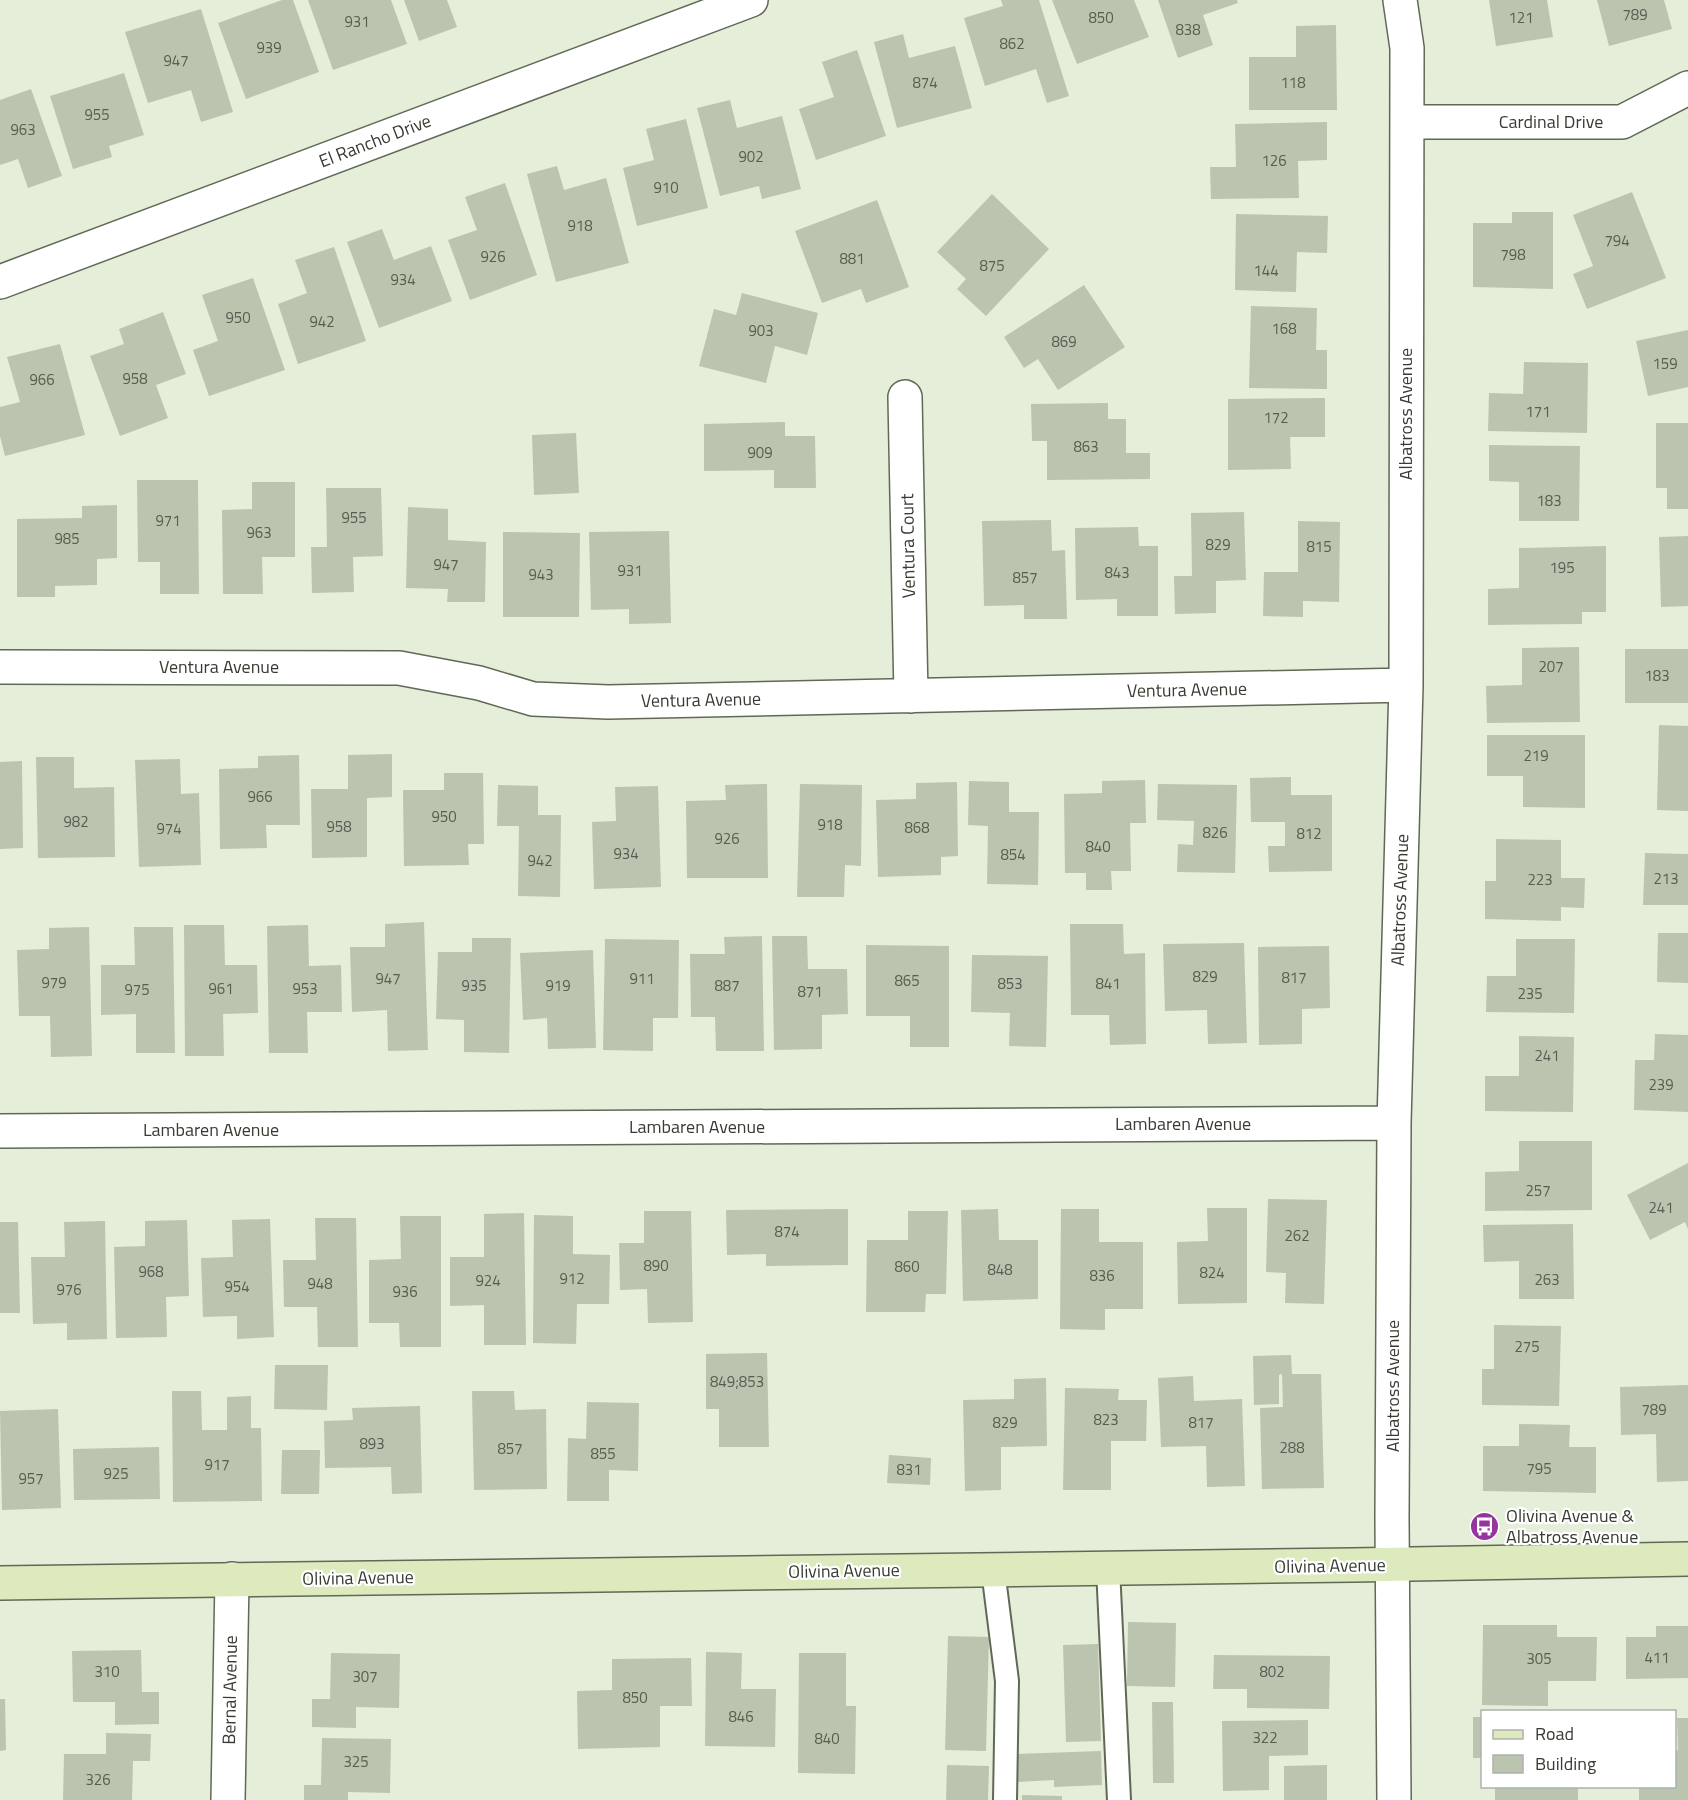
<svg xmlns="http://www.w3.org/2000/svg" width="1688" height="1800" font-family="'Titillium Web',sans-serif">
	<rect width="100%" height="100%" fill="#e4eed8"/>
	<path fill="#bbc4af" d="M282 0H293L319 72 246 99 218 23Z
		M308 0H391L407 44 333 70Z
		M404 0H447L457 27 419 41Z
		M1001 0H1039L1069 96 1047 103 1036 69 985 86 964 18 1003 6Z
		M1052 0H1134L1149 37 1077 64Z
		M1158 0H1237L1238 3 1203 15 1213 45 1178 58Z
		M1489 0H1547L1553 37 1496 46Z
		M1597 0H1664L1672 29 1609 46Z
		M201 9 233 112 201 122 191 90 148 103 125 32Z
		M1336 25 1337 110H1249V57H1296V26Z
		M903 34 909 58 955 46 972 108 897 128 874 42Z
		M857 50 886 136 816 160 799 109 834 97 822 62Z
		M124 73 144 135 109 146 112 157 73 169 50 96Z
		M31 89 62 176 28 188 18 159 0 165V100Z
		M730 100 737 128 782 116 801 189 762 199 759 186 720 196 697 108Z
		M686 119 708 208 637 226 623 168 654 160 646 129Z
		M1327 122V160L1298 161 1299 198 1211 199 1210 167H1236L1235 124Z
		M557 166 564 190 606 178 629 263 556 282 527 174Z
		M505 183 537 275 470 300 448 240 477 230 465 197Z
		M1632 192 1666 278 1587 309 1573 274 1593 266 1573 215Z
		M992 194 1049 249 986 316 957 289 966 279 937 252Z
		M877 200 909 287 866 303 861 289 822 303 795 231Z
		M1512 212H1553V289L1473 287V223H1512Z
		M1236 214 1328 216 1327 253 1297 252 1296 292 1235 290Z
		M382 229 394 260 431 246 452 301 379 328 347 242Z
		M334 247 366 341 298 364 278 304 307 293 295 260Z
		M253 278 285 370 209 396 193 350 218 341 202 295Z
		M1084 285 1125 347 1058 390 1038 359 1024 368 1004 337Z
		M742 293 818 313 807 355 775 346 766 383 699 366 714 309 736 315Z
		M1251 306 1317 308 1316 350H1327V389L1249 388Z
		M163 312 186 374 156 385 168 418 120 436 90 356 124 344 119 329Z
		M1688 330V387L1648 396 1636 341Z
		M60 344 85 435 5 456 0 436V407L20 402 7 357Z
		M1524 362 1588 363 1587 433 1488 431 1489 393 1523 394Z
		M1325 398V437H1290L1291 469 1228 470V399Z
		M1108 403V419H1126V453H1150V479L1047 480V441H1032L1031 404Z
		M785 422V436H815L816 488H774V470L704 471V424Z
		M1656 423H1688V509H1667V488H1656Z
		M576 433 579 493 534 495 532 435Z
		M1489 445 1580 446 1579 521H1519V482L1489 481Z
		M137 480H198L199 594H160V562H138Z
		M252 482H295V557H262L263 594H223L222 510 252 509Z
		M326 488H381L383 556 353 557 354 592 312 593 311 547H327Z
		M117 505V558L97 559V585L55 586V597H17V519L82 518V506Z
		M408 507 448 509V540L486 542 485 602H447L448 589 406 588Z
		M1244 512 1246 580 1216 581V613L1175 614 1174 576H1192L1191 513Z
		M1051 520 1052 551 1065 550 1067 619H1024V605L984 606 982 521Z
		M1298 521 1340 522 1339 602 1303 601V617L1263 616 1264 572H1298Z
		M1138 527 1139 546H1158V616H1117V599L1076 600 1075 528Z
		M669 531 671 623 629 624V609L591 610 589 532Z
		M503 532 580 533 579 617H503Z
		M1688 536V606L1661 607 1659 537Z
		M1606 546V612H1582V624L1488 625V589L1519 588V548Z
		M1579 647 1580 722 1487 723 1486 686 1522 685V648Z
		M1625 649H1688V703H1625Z
		M1659 725 1688 726V811L1657 810Z
		M1487 735H1585V808L1523 807V776H1487Z
		M392 754V797L367 798V857L312 858 311 789H348V755Z
		M299 755 300 825H266L267 848 220 849 219 769 258 768V756Z
		M36 757H74V788L114 787 115 857 38 858Z
		M180 759 181 794 199 793 201 865 139 867 135 760Z
		M22 761 23 848 0 849V762Z
		M444 773H483L484 844H468L469 865 404 866 403 790H444Z
		M1291 777V795H1332V871L1269 872 1268 846H1285V822H1251L1250 778Z
		M1145 780 1146 823H1130L1131 871H1111L1112 890H1086V873H1065L1064 794 1102 793V781Z
		M969 781 1009 782V812H1039L1038 885 987 884 988 826 968 825Z
		M957 782 958 856 941 857V875L878 877 876 800 916 799V783Z
		M767 784 768 878H687L686 801 726 800 725 785Z
		M800 784 862 785 861 866 845 865 844 897H797Z
		M1158 784 1237 785 1235 873 1177 872 1178 844 1193 845 1194 821 1157 820Z
		M498 785 538 786V815H561L560 897 518 896 519 826H497Z
		M658 786 661 887 594 889 592 822 616 821 615 787Z
		M1496 839 1561 840V878H1585L1584 908 1561 907V921L1485 919V881H1496Z
		M1645 853 1688 854V905H1643Z
		M424 922 428 1050 388 1051 387 1010 352 1012 350 947H385V924Z
		M1070 924H1123L1124 954 1145 953 1146 1044 1110 1045 1109 1015H1071Z
		M184 925H224L225 965H257L258 1013 223 1014 224 1056H185Z
		M308 925 309 966 341 965 342 1012H307L308 1053H269L267 926Z
		M89 927 92 1056 51 1057 50 1016H19L17 950 49 949V928Z
		M134 927H173L175 1053H136V1014L101 1015V965H135Z
		M1658 933H1688V983L1657 982Z
		M762 936 764 1051H716L715 1017H691L690 954H725L724 937Z
		M772 936H807L808 969H847L848 1014 822 1015V1049L774 1050Z
		M472 938H511L509 1053 464 1052V1020L436 1019 438 952H472Z
		M605 939 679 940 678 1018H653V1051L603 1050Z
		M1516 939H1575L1574 1013 1486 1012 1487 976H1516Z
		M1244 943 1247 1043 1208 1044 1207 1010 1165 1011 1163 944Z
		M866 945 949 946V1047H910V1016H866Z
		M1329 946 1330 1008 1302 1009V1044L1259 1045 1258 947Z
		M593 950 596 1048 548 1049 547 1018 523 1020 520 953Z
		M972 955 1048 956 1046 1047 1009 1046 1010 1013 971 1012Z
		M1655 1034 1688 1035V1112L1634 1110 1635 1060H1654Z
		M1519 1036 1574 1037 1573 1112 1485 1111V1076H1519Z
		M1519 1141H1592V1210L1485 1211V1172L1519 1171Z
		M1688 1163V1229L1685 1222 1650 1240 1627 1195Z
		M1268 1199 1327 1200 1324 1304 1285 1303 1286 1273 1266 1272Z
		M1207 1208H1247V1303L1178 1304 1177 1242 1208 1241Z
		M848 1209V1265L766 1266V1254L727 1255 726 1210Z
		M998 1209 999 1240H1038V1299L963 1301 961 1210Z
		M1061 1209H1099V1242H1143V1309H1105V1330L1060 1329Z
		M644 1211H691L693 1322 648 1323 647 1289 620 1290 619 1243H644Z
		M908 1211H948L946 1294H926L925 1312H866L867 1240H908Z
		M524 1213 526 1345H484V1305L450 1306V1257H484V1214Z
		M534 1215 573 1216V1254L610 1255 609 1304H577L576 1344 533 1343Z
		M400 1216H441V1347H400L399 1323H369V1260L401 1259Z
		M315 1218H356L358 1347H318L317 1307H284L283 1260H316Z
		M270 1219 274 1337 237 1339V1316L203 1317 201 1258 233 1257 232 1220Z
		M187 1220 189 1296 166 1297 167 1337 116 1338 114 1247 145 1246V1221Z
		M105 1221 107 1339 67 1340V1323L33 1324 31 1257H65L64 1222Z
		M0 1222H18L20 1313H0Z
		M1573 1224 1574 1299H1519V1261L1484 1262 1483 1225Z
		M1494 1325 1561 1326 1559 1406 1482 1405V1369H1494Z
		M767 1353 769 1447H719V1409H706V1354Z
		M1291 1355 1292 1374H1321L1324 1488 1262 1489 1260 1408 1283 1407 1282 1374 1279 1375V1404L1254 1405 1253 1356Z
		M275 1365H328L327 1410 274 1409Z
		M1193 1376 1194 1401 1242 1399 1245 1486 1207 1487 1206 1446 1161 1447 1158 1378Z
		M1046 1378 1047 1446 1001 1447V1490L965 1491 963 1400 1014 1399V1379Z
		M1688 1385V1481L1657 1482 1656 1434 1621 1435 1620 1387Z
		M1065 1388 1119 1389 1118 1400H1147L1146 1441H1111V1490H1063Z
		M172 1391H201L202 1430H227V1397L251 1396V1428H261L262 1501 173 1502Z
		M472 1391H514L515 1410 546 1409 547 1489 474 1490Z
		M587 1402 639 1403 638 1471 609 1470V1501H567L568 1438 586 1439Z
		M420 1406 422 1493 392 1494 391 1467 325 1468 324 1421 353 1420 352 1408Z
		M58 1409 61 1508 2 1510 0 1411Z
		M1519 1424 1570 1425 1569 1447H1596V1493L1483 1491V1446H1519Z
		M159 1447 160 1499 74 1500 73 1449Z
		M282 1450H320L319 1494H281Z
		M889 1455 931 1458 930 1485 887 1483Z
		M1128 1622 1176 1623 1175 1687 1127 1686Z
		M1483 1625H1557V1637H1597L1596 1681H1548V1706L1482 1705Z
		M1656 1626H1688V1678L1626 1679V1637H1656Z
		M948 1636 989 1637 986 1751 945 1750Z
		M1098 1644 1101 1741 1066 1742 1063 1645Z
		M141 1650 142 1692H159V1724L115 1725V1702H73L72 1651Z
		M706 1652 742 1653 741 1689H776L775 1747 705 1746Z
		M331 1653 400 1654 399 1708 356 1707V1728L312 1727V1699H330Z
		M799 1653H846V1706H856L855 1774 798 1773Z
		M1214 1655 1330 1656 1329 1709 1247 1708V1689H1213Z
		M691 1658 692 1706H660V1747L578 1749 577 1691 612 1690V1659Z
		M0 1699H5L6 1750 0 1751Z
		M1152 1702H1173L1174 1783H1153Z
		M1473 1717H1482V1758H1473Z
		M1677 1718H1688V1800H1639V1786H1674V1751L1678 1750Z
		M1308 1720V1755L1269 1756V1790L1223 1791 1222 1721Z
		M106 1733 151 1734 150 1761H133L132 1800H63L64 1754H106Z
		M322 1738 391 1739 390 1793 348 1792V1800H304V1785H321Z
		M1101 1751 1102 1785 1054 1787V1780L1017 1782 1016 1754Z
		M947 1765 989 1766 988 1800H946Z
		M1327 1765V1800H1284V1766Z
		M1495 1786H1578V1800H1495Z
		M1022 1795 1062 1796V1800H1022Z"/>
	<g fill="none" stroke-linecap="round" stroke-linejoin="round">
		<defs>
			<path id="lane" d="M1108 1568 1119 1800
				M993 1570 1007 1681 1005 1800"/>
			<path id="street" d="M1407 122H1622L1688 88
				M0 282 751 0
				M905 397 911 696
				M0 667 399 668 479 683 533 699 608 702 1406 685
				M0 1131 1394 1123
				M228 1800 232 1579
				M1394 1800 1392 1519 1394 1123 1406 685 1407 48 1400 0"/>
			<path id="secondary" d="M0 1583 1353 1565 1688 1559"/>
		</defs>
		<use href="#lane" stroke="#616956" stroke-width="26"/>
		<use href="#street" stroke="#616956" stroke-width="36"/>
		<use href="#secondary" stroke="#616956" stroke-width="36"/>
		<use href="#lane" stroke="#fff" stroke-width="22"/>
		<use href="#street" stroke="#fff" stroke-width="33"/>
		<use href="#secondary" stroke="#dceabd" stroke-width="33"/>
	</g>
	<defs>
		<symbol id="bus-disc" viewBox="-11 -11 22 22"><circle r="9.5" fill="#95359d" stroke="#fff"/><path d="M-5-6H5V4H4V6H2V4H-2V6H-4V4H-5ZM-3.5-4V0h7V-4ZM-3.5 1.2v1.5H-2V1.2ZM2 1.2v1.5H3.5V1.2Z" fill="#fff"/></symbol>
	</defs>
	<g fill-rule="evenodd">
		<use href="#bus-disc" x="1468" y="1510" width="33" height="33"/>
	</g>
	<g text-anchor="middle" stroke-width="4.5" stroke-linejoin="round" paint-order="stroke">
		<g font-size="15" fill="#585d51">
			<text x="1635" y="20">789</text>
			<text x="1101" y="23">850</text>
			<text x="1521" y="23">121</text>
			<text x="357" y="27">931</text>
			<text x="1188" y="35">838</text>
			<text x="1012" y="49">862</text>
			<text x="269" y="53">939</text>
			<text x="176" y="66">947</text>
			<text x="925" y="88">874</text>
			<text x="1293" y="88">118</text>
			<text x="97" y="120">955</text>
			<text x="23" y="135">963</text>
			<text x="751" y="162">902</text>
			<text x="1274" y="166">126</text>
			<text x="666" y="193">910</text>
			<text x="580" y="231">918</text>
			<text x="1617" y="246">794</text>
			<text x="1513" y="260">798</text>
			<text x="493" y="262">926</text>
			<text x="852" y="264">881</text>
			<text x="992" y="271">875</text>
			<text x="1266" y="276">144</text>
			<text x="403" y="285">934</text>
			<text x="238" y="323">950</text>
			<text x="322" y="327">942</text>
			<text x="1284" y="334">168</text>
			<text x="761" y="336">903</text>
			<text x="1064" y="347">869</text>
			<text x="1665" y="369">159</text>
			<text x="135" y="384">958</text>
			<text x="42" y="385">966</text>
			<text x="1538" y="417">171</text>
			<text x="1276" y="423">172</text>
			<text x="1086" y="452">863</text>
			<text x="760" y="458">909</text>
			<text x="1549" y="506">183</text>
			<text x="354" y="523">955</text>
			<text x="168" y="526">971</text>
			<text x="259" y="538">963</text>
			<text x="67" y="544">985</text>
			<text x="1218" y="550">829</text>
			<text x="1319" y="552">815</text>
			<text x="446" y="570">947</text>
			<text x="1562" y="573">195</text>
			<text x="630" y="576">931</text>
			<text x="1117" y="578">843</text>
			<text x="541" y="580">943</text>
			<text x="1025" y="583">857</text>
			<text x="1551" y="672">207</text>
			<text x="1657" y="681">183</text>
			<text x="1536" y="761">219</text>
			<text x="260" y="802">966</text>
			<text x="444" y="822">950</text>
			<text x="76" y="827">982</text>
			<text x="830" y="830">918</text>
			<text x="339" y="832">958</text>
			<text x="917" y="833">868</text>
			<text x="169" y="834">974</text>
			<text x="1215" y="838">826</text>
			<text x="1309" y="839">812</text>
			<text x="727" y="844">926</text>
			<text x="1098" y="852">840</text>
			<text x="626" y="859">934</text>
			<text x="1013" y="860">854</text>
			<text x="540" y="866">942</text>
			<text x="1666" y="884">213</text>
			<text x="1540" y="885">223</text>
			<text x="1205" y="982">829</text>
			<text x="1294" y="983">817</text>
			<text x="388" y="984">947</text>
			<text x="642" y="984">911</text>
			<text x="907" y="986">865</text>
			<text x="54" y="988">979</text>
			<text x="1010" y="989">853</text>
			<text x="1108" y="989">841</text>
			<text x="474" y="991">935</text>
			<text x="558" y="991">919</text>
			<text x="727" y="991">887</text>
			<text x="221" y="994">961</text>
			<text x="305" y="994">953</text>
			<text x="137" y="995">975</text>
			<text x="810" y="997">871</text>
			<text x="1530" y="999">235</text>
			<text x="1547" y="1061">241</text>
			<text x="1661" y="1090">239</text>
			<text x="1538" y="1196">257</text>
			<text x="1661" y="1213">241</text>
			<text x="787" y="1237">874</text>
			<text x="1297" y="1241">262</text>
			<text x="656" y="1271">890</text>
			<text x="907" y="1272">860</text>
			<text x="1000" y="1275">848</text>
			<text x="151" y="1277">968</text>
			<text x="1212" y="1278">824</text>
			<text x="1102" y="1281">836</text>
			<text x="572" y="1284">912</text>
			<text x="1547" y="1285">263</text>
			<text x="488" y="1286">924</text>
			<text x="320" y="1289">948</text>
			<text x="237" y="1292">954</text>
			<text x="69" y="1295">976</text>
			<text x="405" y="1297">936</text>
			<text x="1527" y="1352">275</text>
			<text x="737" y="1387">849;853</text>
			<text x="1654" y="1415">789</text>
			<text x="1106" y="1425">823</text>
			<text x="1005" y="1428">829</text>
			<text x="1201" y="1428">817</text>
			<text x="372" y="1449">893</text>
			<text x="1292" y="1453">288</text>
			<text x="510" y="1454">857</text>
			<text x="603" y="1459">855</text>
			<text x="217" y="1470">917</text>
			<text x="1539" y="1474">795</text>
			<text x="909" y="1475">831</text>
			<text x="116" y="1479">925</text>
			<text x="31" y="1484">957</text>
			<text x="1657" y="1663">411</text>
			<text x="1539" y="1664">305</text>
			<text x="107" y="1677">310</text>
			<text x="1272" y="1677">802</text>
			<text x="365" y="1682">307</text>
			<text x="635" y="1703">850</text>
			<text x="741" y="1722">846</text>
			<text x="1265" y="1743">322</text>
			<text x="827" y="1744">840</text>
			<text x="356" y="1767">325</text>
			<text x="98" y="1785">326</text>
		</g>
		<g font-size="18" fill="#373b32" stroke="#fff">
			<text x="1551" y="128">Cardinal Drive</text>
			<text transform="translate(375 141) rotate(-21)" y="6">El Rancho Drive</text>
			<text transform="translate(1406 414) rotate(-90)" y="6">Albatross Avenue</text>
			<text transform="translate(908 546) rotate(-91)" y="6">Ventura Court</text>
			<text x="219" y="673">Ventura Avenue</text>
			<text transform="translate(1187 690) rotate(-1)" y="6">Ventura Avenue</text>
			<text transform="translate(701 700) rotate(-1)" y="6">Ventura Avenue</text>
			<text transform="translate(1400 900) rotate(-88)" y="6">Albatross Avenue</text>
			<text x="1183" y="1130">Lambaren Avenue</text>
			<text x="697" y="1133">Lambaren Avenue</text>
			<text x="211" y="1136">Lambaren Avenue</text>
			<text transform="translate(1393 1386) rotate(-90)" y="6">Albatross Avenue</text>
			<text transform="translate(1330 1566) rotate(-1)" y="6">Olivina Avenue</text>
			<text transform="translate(844 1571) rotate(-1)" y="6">Olivina Avenue</text>
			<text transform="translate(358 1578) rotate(-1)" y="6">Olivina Avenue</text>
			<text transform="translate(230 1690) rotate(-89)" y="6">Bernal Avenue</text>
		</g>
		<g font-size="18" fill="#373b32" stroke="#fff" text-anchor="start">
			<text x="1506" y="1522">Olivina Avenue &amp;<tspan x="1506" dy="21">Albatross Avenue</tspan></text>
		</g>
	</g>
	<rect x="1481" y="1710" width="195" height="78" fill="#ffffff" stroke="#afb1ad" stroke-width="1.5"/>
	<rect x="1493" y="1730" width="30" height="9" fill="#dceabd" stroke="#afb1ad" stroke-width="1.5"/>
	<text x="1535" y="1740" font-size="18" fill="#373b32">Road</text>
	<rect x="1493" y="1755" width="30" height="18" fill="#bbc4af" stroke="#afb1ad" stroke-width="1.5"/>
	<text x="1535" y="1770" font-size="18" fill="#373b32">Building</text>
</svg>
